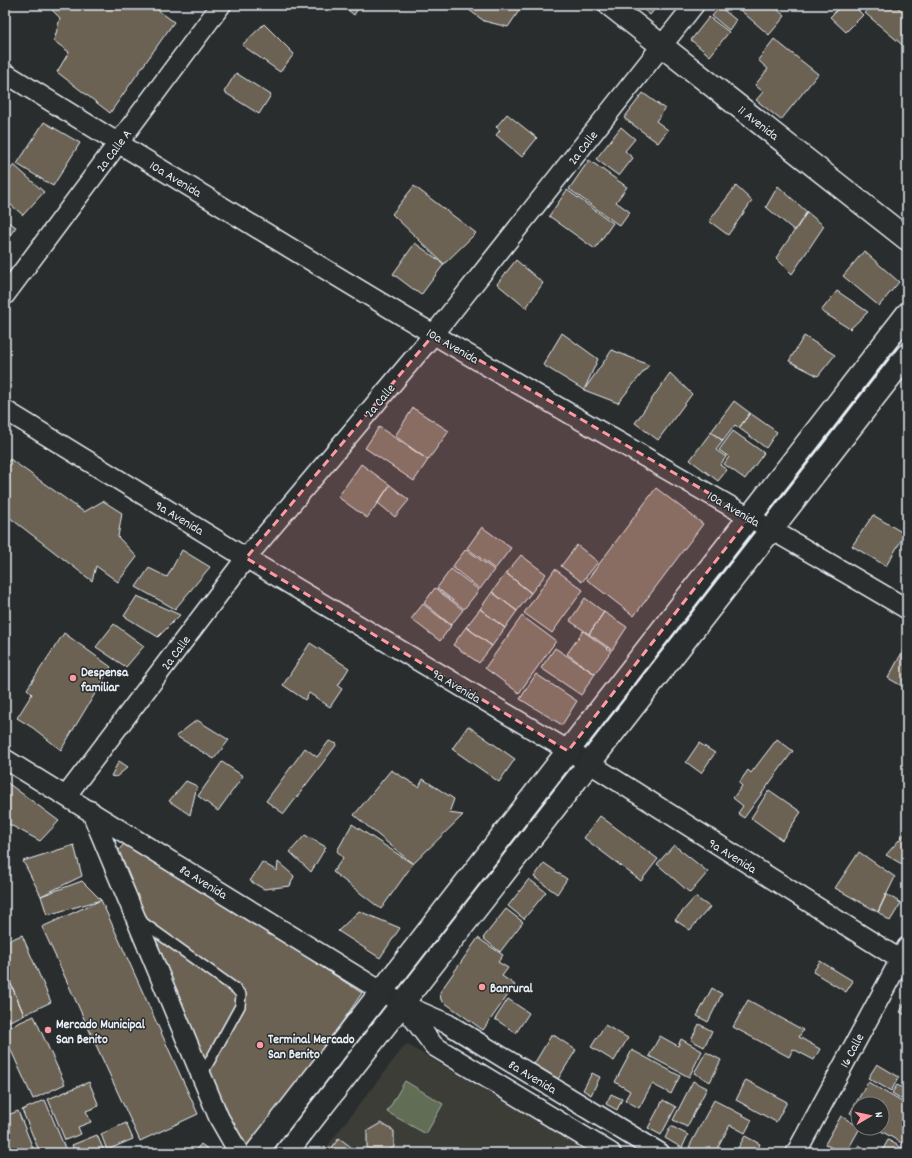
<svg xmlns="http://www.w3.org/2000/svg" width="912" height="1158" font-family="Dekko,sans-serif">
	<rect width="100%" height="100%" fill="#2a2d2e"/>
	<filter id="ink" filterUnits="userSpaceOnUse"><feTurbulence type="fractalNoise" baseFrequency=".025" numOctaves="2"/><feDisplacementMap in="SourceGraphic" scale="8" xChannelSelector="R" yChannelSelector="G"/><feConvolveMatrix kernelMatrix="1 2 1 2 8 2 1 2 1" color-interpolation-filters="sRGB"/></filter>
	<g filter="url(#ink)">
		<path fill="#3e3d39" d="M406 1044 593 1153H322Z"/>
		<path fill="#626d54" stroke="#a5afa6" d="M405 1081 443 1104 426 1134 387 1112Z"/>
		<path fill="#6c6253" stroke="#e8f1f8" d="M47 5H151L174 22 110 113 57 72 69 52 54 41 60 18Z
			M342 5H360L354 15Z
			M467 5H521V8L508 27 484 21 465 7Z
			M638 5H658L650 15Z
			M743 5H772L785 16 769 35 739 9Z
			M842 5H853L863 15 846 32 830 17Z
			M872 5H895L907 15V49L865 13Z
			M720 7 736 20 729 30 712 16Z
			M709 17 729 32 710 56 691 40Z
			M264 24 294 54 280 72 242 45Z
			M774 39 818 74 781 120 756 100 763 92 755 85 768 69 758 60Z
			M236 73 271 95 259 114 224 92Z
			M643 93 665 109 656 121 668 130 658 143 624 118Z
			M507 114 537 138 522 157 496 135 500 130 496 127Z
			M44 122 80 143 53 186 17 164Z
			M621 127 635 139 625 151 633 158 619 176 596 159Z
			M589 160 627 187 616 202 630 212 620 226 569 189Z
			M14 165 44 192 23 215 5 200V176Z
			M414 186 476 233 444 264 392 214Z
			M736 186 752 201 728 235 709 221Z
			M778 186 807 212 795 231 766 207Z
			M567 190 613 223 595 249 549 216Z
			M807 212 824 226 792 274 776 258Z
			M5 220 16 227 5 242Z
			M415 243 444 264 421 295 393 274Z
			M864 251 899 282 879 306 843 276Z
			M516 260 543 283 526 308 497 284Z
			M837 291 868 312 850 329 821 311Z
			M562 333 598 359 584 390 543 365Z
			M804 336 835 355 818 376 789 361Z
			M612 350 649 365 618 403 584 390Z
			M670 373 692 394 658 440 635 423Z
			M734 401 750 413 739 428 735 425 723 441 711 432Z
			M413 408 449 431 428 460 395 436Z
			M750 413 777 432 766 448 739 428Z
			M379 427 428 460 414 481 365 448Z
			M733 431 764 453 745 479 724 464 729 457 719 450Z
			M711 432 723 441 716 450 726 457 720 465 727 470 718 481 690 460Z
			M10 459 84 512 103 501 122 513 118 537 137 557 118 582 96 566 92 581 5 514V466Z
			M361 464 390 485 367 518 338 497Z
			M390 485 409 500 395 517 378 503Z
			M656 488 703 524 634 616 587 580Z
			M873 515 905 534 886 566 852 546Z
			M482 527 511 548 495 569 467 548Z
			M577 545 598 562 582 582 561 566Z
			M466 549 494 570 480 589 452 567Z
			M182 550 210 567 175 609 136 587 149 568 167 577Z
			M521 555 546 574 531 593 506 573Z
			M451 569 479 590 464 609 437 588Z
			M555 569 583 590 552 633 524 613Z
			M506 573 531 593 517 611 492 592Z
			M435 588 463 610 451 625 424 603Z
			M492 592 517 611 505 628 480 609Z
			M137 596 180 615 158 637 124 616Z
			M585 598 604 612 589 634 570 621Z
			M423 604 451 626 440 641 411 619Z
			M480 609 505 628 492 646 466 627Z
			M604 612 627 627 612 650 589 634Z
			M522 616 556 641 519 693 485 668Z
			M114 624 144 646 126 667 96 647Z
			M466 627 492 646 479 663 453 645Z
			M583 631 611 651 595 674 567 654Z
			M64 633 111 667 61 750 33 728 17 718 32 694 27 689Z
			M310 643 349 668 338 686 342 689 330 707 309 693 305 700 283 685Z
			M555 648 595 674 581 695 541 668Z
			M904 649 907 651V689L888 678Z
			M536 674 577 701 562 725 520 699Z
			M197 720 229 740 214 759 176 736Z
			M468 726 515 759 499 782 452 749Z
			M777 739 793 751 744 818 738 813 743 806 733 798 742 786 739 783 748 770 751 773Z
			M329 741 337 744 284 814 266 801 305 748 317 757Z
			M699 743 715 753 701 773 686 762Z
			M119 761 128 767 116 777 111 776Z
			M222 762 243 776 218 811 198 796Z
			M391 770 419 787 423 779 454 799 449 813 463 815 413 864 354 815Z
			M5 781 59 821 40 841 5 822Z
			M186 781 197 786 190 815 169 801Z
			M769 790 801 812 782 840 751 818Z
			M600 816 658 859 641 881 584 838Z
			M352 824 413 864 381 909 333 872 343 858 337 851Z
			M907 831V867L886 855Z
			M305 835 326 847 311 872 290 852Z
			M127 840 362 993 253 1153H250L241 1140 216 1097 115 855Z
			M74 845 82 876 41 896 23 861Z
			M674 845 708 872 690 893 657 864Z
			M859 852 895 877 878 912 835 888Z
			M262 862 277 871 278 862 294 876 290 886 264 889 250 881Z
			M544 863 567 879 557 894 534 877Z
			M529 879 546 892 524 919 508 906Z
			M82 881 101 900 47 915 41 896Z
			M886 894 901 903 890 921 878 912Z
			M695 897 710 907 690 930 675 920Z
			M101 900 198 1114 140 1141 42 927Z
			M506 909 523 922 500 952 483 938Z
			M359 911 400 928 380 958 338 931Z
			M22 935 51 1002 24 1015 5 970V942Z
			M478 938 503 955 498 962 508 968 502 976 515 985 483 1030 441 1000 440 992Z
			M820 961 853 981 846 992 813 972Z
			M5 970 24 1015 5 1023Z
			M712 988 722 994 708 1022 697 1016Z
			M508 999 529 1013 516 1033 495 1019Z
			M748 1000 803 1030 799 1037 820 1049 814 1060 793 1049 789 1057 733 1027Z
			M907 1000V1016L900 1012Z
			M34 1016 65 1084 33 1099 5 1037V1029Z
			M699 1024 712 1031 704 1047 691 1040Z
			M605 1025 628 1038 614 1061 591 1047Z
			M552 1034 576 1050 558 1079 534 1064Z
			M660 1036 678 1046 681 1039 702 1051 689 1077 649 1056Z
			M632 1050 680 1076 671 1094 652 1084 639 1108 625 1100 630 1091 615 1082Z
			M706 1052 721 1060 710 1082 694 1073Z
			M877 1064 899 1077 891 1091 868 1078Z
			M592 1073 600 1077 591 1095 583 1090Z
			M746 1080 787 1102 776 1122 736 1100Z
			M693 1081 707 1088 687 1127 673 1120Z
			M89 1082 99 1106 86 1111 91 1122 78 1127 81 1134 65 1140 48 1099Z
			M868 1082 907 1105V1141L905 1145 876 1128H882V1104H858V1117L850 1113Z
			M897 1085 907 1090 906 1102 892 1093Z
			M611 1094 622 1099 617 1110 606 1104Z
			M45 1100 67 1153H40L22 1110Z
			M663 1100 676 1107 661 1135 648 1128Z
			M714 1100 752 1120 745 1133 730 1125 715 1153H699L689 1147Z
			M18 1111 35 1153H8L5 1146V1116Z
			M841 1116 858 1126V1128H860L846 1153H841L825 1144Z
			M126 1123 133 1139 107 1150 101 1134Z
			M381 1123 394 1131V1147L384 1153H378L367 1147V1131Z
			M671 1126 688 1135 682 1148 665 1138Z
			M97 1135 105 1153H75L72 1145Z
			M745 1136 760 1144 756 1153H735Z
			M339 1138 359 1153H328Z
			M888 1140 906 1150 904 1153H881Z
			M201 1144 213 1153H193Z
			M859 1145 872 1153H854Z"/>
		<g fill="none" stroke-linecap="round" stroke-linejoin="round">
			<defs>
				<path id="service" d="M141 921 236 989 241 995 240 1006 202 1075"/>
				<path id="minor" d="M5 73C147 161 289 248 433 334 590 427 750 516 907 609
					M5 295 221 5
					M5 410 246 558 589 763 907 964
					M5 759 402 1004 448 1024 660 1153
					M66 796 246 558 434 334 694 5
					M91 811 219 1118 239 1153
					M404 1006 434 1046 611 1153
					M796 1153 907 947"/>
				<path id="tertiary" d="M610 5 907 239
					M256 1153 907 314
					M286 1153 907 355"/>
			</defs>
			<use href="#service" stroke="#e8f1f8" stroke-width="12"/>
			<use href="#minor" stroke="#e8f1f8" stroke-width="22"/>
			<use href="#tertiary" stroke="#e8f1f8" stroke-width="25"/>
			<use href="#service" stroke="#2a2d2e" stroke-width="9"/>
			<use href="#minor" stroke="#2a2d2e" stroke-width="19"/>
			<use href="#tertiary" stroke="#2a2d2e" stroke-width="22"/>
		</g>
	</g>
	<path fill="#ff9aa2" fill-opacity="0.2" stroke="#ff9aa2" stroke-width="3" stroke-dasharray="8 5" stroke-linejoin="round" d="M434 334 750 517 568 751 246 558Z"/>
	<g fill="#ff9aa2" stroke="#2a2d2e" stroke-width="1.5">
		<circle cx="73" cy="678" r="4"/>
		<circle cx="482" cy="987" r="4"/>
		<circle cx="48" cy="1030" r="4"/>
		<circle cx="260" cy="1045" r="4"/>
	</g>
	<g text-anchor="middle" stroke-width="3" stroke-linejoin="round" paint-order="stroke">
		<g font-size="13" fill="#e8f1f8" stroke="#2a2d2e">
			<text transform="translate(759 122) rotate(38)" y="5">11 Avenida</text>
			<text transform="translate(582 147) rotate(-52)" y="5">2a Calle</text>
			<text transform="translate(113 150) rotate(-53)" y="5">2a Calle A</text>
			<text transform="translate(176 178) rotate(31)" y="5">10a Avenida</text>
			<text transform="translate(453 345) rotate(30)" y="5">10a Avenida</text>
			<text transform="translate(379 400) rotate(-50)" y="5">2a Calle</text>
			<text transform="translate(734 508) rotate(30)" y="5">10a Avenida</text>
			<text transform="translate(180 517) rotate(31)" y="5">9a Avenida</text>
			<text transform="translate(175 652) rotate(-53)" y="5">2a Calle</text>
			<text transform="translate(457 685) rotate(31)" y="5">9a Avenida</text>
			<text transform="translate(733 855) rotate(32)" y="5">9a Avenida</text>
			<text transform="translate(204 881) rotate(32)" y="5">8a Avenida</text>
			<text transform="translate(851 1050) rotate(-62)" y="5">16 Calle</text>
			<text transform="translate(533 1076) rotate(31)" y="5">8a Avenida</text>
		</g>
		<g font-size="13" font-weight="bold" fill="#e8f1f8" stroke="#2a2d2e" text-anchor="start">
			<text x="81" y="676">Despensa<tspan x="81" dy="15">familiar</tspan></text>
			<text x="490" y="992">Banrural</text>
			<text x="56" y="1028">Mercado Municipal<tspan x="56" dy="15">San Benito</tspan></text>
			<text x="268" y="1043">Terminal Mercado<tspan x="268" dy="15">San Benito</tspan></text>
		</g>
	</g>
	<rect width="912" height="1158" fill="none" stroke="#2a2d2e" stroke-width="20"/>
	<rect x="10" y="10" width="892" height="1138" fill="none" stroke="#e8f1f8" stroke-width="1.5" filter="url(#ink)"/>
	<g transform="translate(870 1116) rotate(81)"><circle r="19" fill="#2a2d2e" stroke="#767b7f"/>
	<path d="M0-3L7 15L0 10L-7 15Z" fill="#ff9aa2"/>
	<text y="-6" font-size="11" font-weight="bold" text-anchor="middle" fill="#e8f1f8">N</text>
	</g>
</svg>
